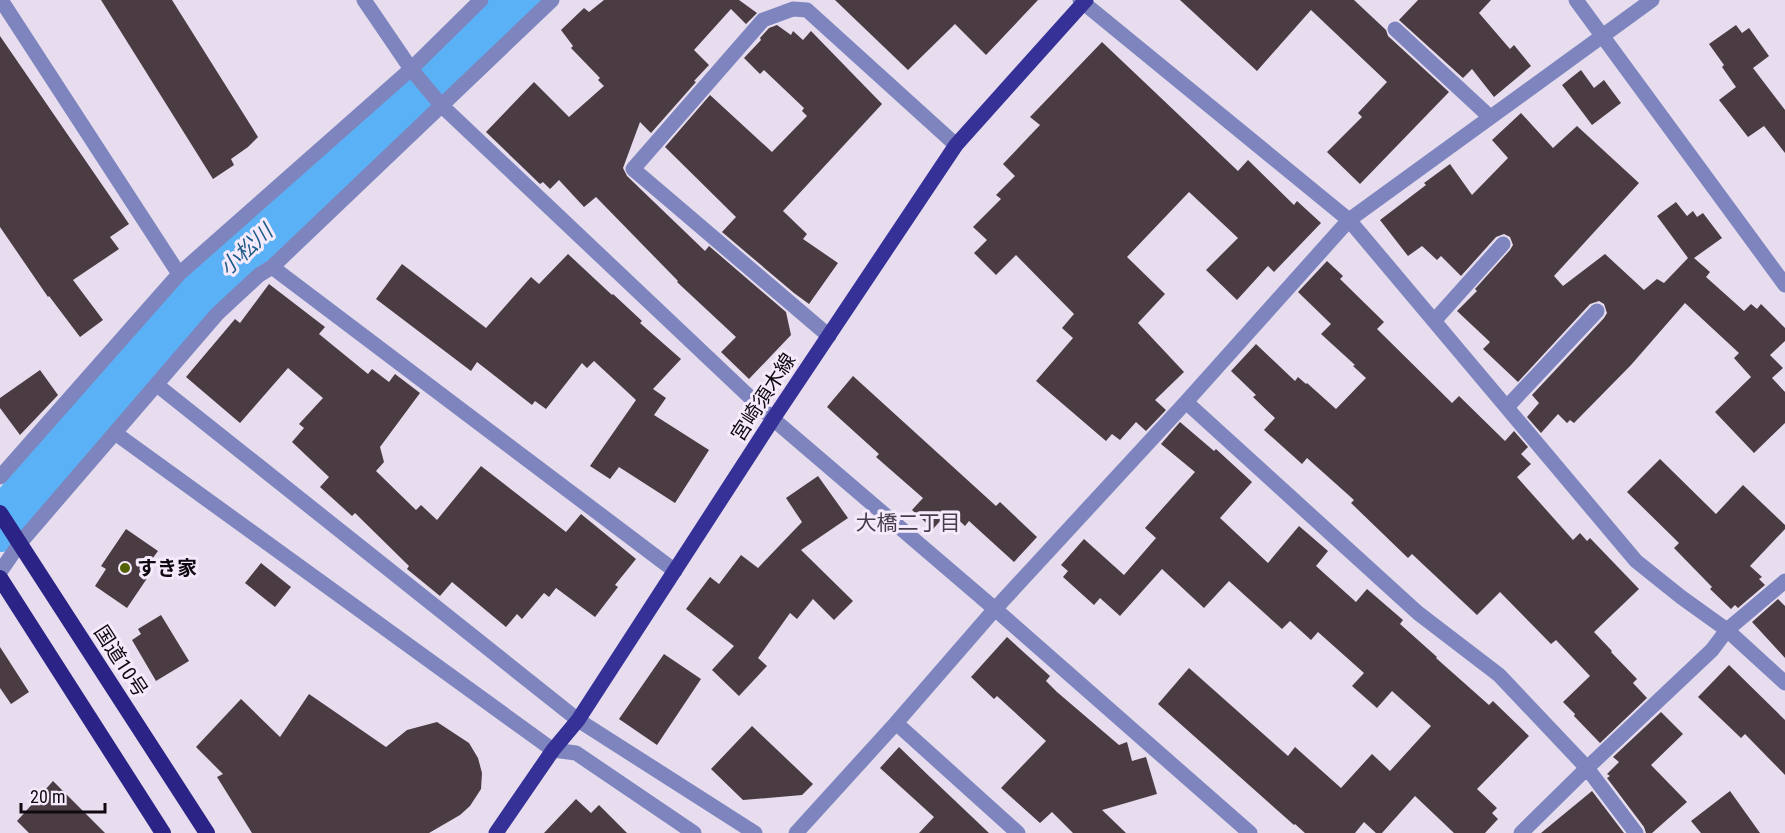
<svg xmlns="http://www.w3.org/2000/svg" width="1785" height="833" font-family="'Roboto Condensed','Noto Sans JP',sans-serif">
	<rect width="100%" height="100%" fill="#e7ddef"/>
	<g fill="none" stroke-linecap="round" stroke-linejoin="round">
		<path stroke="#5bb1f5" stroke-width="50" d="M0 527 56 459 215 279 258 237 329 181 521 0"/>
	</g>
	<path fill="#4b3b43" d="M101 0H172L258 137 248 147 231 159 234 165 213 179Z
		M604 0H739L757 13 746 24 731 9 694 50 709 65 694 81 696 82 651 133 640 122 623 168 627 176 705 251 709 246 786 312 791 335 749 379 721 352 736 337 677 282 678 281 596 197 584 207 559 180 550 189 543 182 540 184 486 132 534 82 569 117 604 86 598 80 600 78 571 48 573 46 561 30 584 8 589 12Z
		M835 0H1038L986 55 955 24 908 70Z
		M1180 0H1354L1386 30 1388 36 1449 92 1360 184 1327 152 1362 117 1358 113 1387 82 1311 10 1257 71Z
		M1418 0H1491L1479 13 1510 49 1514 45 1531 66 1494 97 1472 69 1463 78 1399 20Z
		M777 25 791 35 793 31 803 40 811 31 882 104 783 211 807 234 803 239 838 263 809 304 794 293 722 232 736 217 665 147 710 95 772 152 807 116 802 111 804 108 764 70 760 74 744 58 761 40 760 38 769 28Z
		M1736 25 1742 33 1749 28 1769 56 1753 68 1785 110V153L1764 126 1748 137 1719 100 1736 87 1722 67 1724 65 1709 44Z
		M0 36 129 224 110 237 119 249 73 280 103 320 80 337 49 296 48 297 0 227Z
		M1102 42 1238 171 1248 160 1294 205 1297 201 1321 223 1274 272 1268 266 1237 300 1206 270 1238 238 1189 192 1127 257 1165 294 1138 323 1184 372 1155 400 1166 410 1146 431 1136 422 1120 440 1112 434 1106 441 1036 381 1073 338 1062 328 1074 314 1016 255 996 275 974 253 987 240 973 227 1001 199 996 195 1015 176 1003 164 1040 125 1030 117Z
		M1581 70 1594 88 1604 80 1621 103 1592 125 1562 85Z
		M1521 113 1553 148 1577 126 1639 183 1554 276 1563 286 1605 254 1644 290 1657 279 1664 283 1688 258 1657 216 1676 202 1687 216 1693 211 1697 217 1703 213 1722 238 1694 258 1710 272 1706 277 1744 311 1751 304 1757 309 1761 304 1785 328V341L1770 355 1783 368 1772 378 1785 392V423L1754 453 1715 412 1751 377 1734 358 1739 353 1685 303 1631 365 1574 423 1570 420 1567 423 1558 414 1541 433 1527 417 1539 403 1532 395 1604 318 1607 313 1604 304 1599 301 1590 304 1518 382 1483 349 1490 342 1457 311 1477 291 1475 289 1510 250 1513 245 1510 237 1504 234 1496 237 1461 276 1441 256 1437 260 1422 246 1408 256 1380 220 1426 185 1424 183 1450 164 1472 195 1508 158 1492 140Z
		M568 254 612 295 613 294 642 321 640 323 681 359 653 389 666 398 654 415 709 450 675 503 619 467 610 479 590 466 636 400 594 361 587 368 582 363 546 409 535 401 532 405 477 362 471 371 376 299 402 264 486 328 531 277 539 284Z
		M1327 261 1343 276 1340 279 1384 322 1377 329 1452 403 1459 396 1505 441 1514 431 1528 447 1521 454 1531 464 1517 477 1573 540 1580 533 1587 541 1590 538 1639 589 1594 632 1612 651 1611 652 1637 679 1633 683 1647 698 1600 743 1574 716 1575 714 1563 702 1590 676 1556 640 1551 644 1500 592 1477 615 1412 554 1408 558 1351 503 1354 500 1307 458 1302 464 1264 430 1275 418 1253 397 1256 395 1231 371 1256 344 1295 381 1298 377 1306 384 1307 383 1336 409 1366 378 1353 366 1355 365 1321 334 1331 324 1298 292Z
		M269 284 325 327 319 334 368 374 372 369 389 382 395 374 420 393 380 447 384 462 376 471 416 510 421 505 437 520 481 466 566 532 581 514 636 559 615 585 618 587 595 617 556 588 549 597 544 593 522 619 517 614 506 627 452 582 440 596 407 569 409 566 355 513 352 516 320 487 329 477 292 442 304 428 299 424 323 398 288 368 240 423 186 377 235 319 240 323Z
		M40 370 58 395 20 435 0 408V398Z
		M853 376 996 506 1000 502 1037 537 1014 562 969 521 965 526 949 511 933 529 912 510 923 498 876 457 879 454 827 407Z
		M1180 422 1214 451 1216 449 1252 482 1220 518 1268 563 1299 526 1328 551 1316 566 1356 602 1367 589 1403 620 1400 624 1437 657 1436 658 1489 705 1493 701 1529 736 1477 789 1497 808 1492 813 1498 819 1485 833H1454L1415 796 1382 833H1376L1364 822 1355 833H1305L1295 824 1294 825 1158 704 1189 668 1288 756 1295 747 1341 788 1372 754 1390 771 1431 726 1392 691 1377 708 1352 686 1364 673 1318 632 1311 640 1290 621 1282 629 1229 581 1204 608 1162 569 1120 616 1100 598 1094 605 1063 577 1068 571 1061 565 1084 539 1124 575 1156 538 1145 528 1195 472 1161 444Z
		M1660 459 1716 514 1743 485 1785 525V529L1750 566 1762 577 1759 579 1765 585 1738 608 1735 605 1731 609 1710 589 1712 587 1674 548 1679 543 1627 492Z
		M818 476 848 518 801 550 853 601 834 620 813 599 797 619 790 613 758 658 767 666 739 696 712 670 734 646 686 609 710 577 719 584 741 555 758 568 802 522 786 498Z
		M126 529 158 551 144 570 150 574 127 608 95 586 106 569 101 566Z
		M261 563 291 587 275 607 245 583Z
		M1778 599 1785 606V658L1752 622Z
		M161 615 189 661 156 681 132 640 141 634 138 629Z
		M1007 637 1050 676 1046 681 1057 692 1119 745 1127 742 1132 761 1146 757 1157 794 1102 810 1126 833H1073L1052 812 1040 823 1001 788 1046 741 997 696 994 699 971 677Z
		M0 647 29 692 11 704 0 688Z
		M664 654 701 679 657 745 619 719Z
		M1729 665 1785 720V775L1745 734 1741 738 1698 697Z
		M309 694 386 747 407 730 437 722 469 743 478 758 482 773 481 789 470 806 460 815 429 833H252L217 777 223 774 196 747 241 699 280 737Z
		M1661 712 1683 734 1651 765 1687 802 1652 833H1646L1644 827 1607 778 1610 776 1607 774 1619 762 1613 757Z
		M752 726 813 784 802 795 743 800 711 769Z
		M899 747 930 777 989 833H919L934 817 880 768Z
		M53 781 105 833H29L17 821Z
		M1592 791 1624 833H1541Z
		M1730 791 1760 833H1701L1691 821Z
		M576 799 591 813 599 805 627 833H544Z"/>
	<g fill="none" stroke-linecap="round" stroke-linejoin="round">
		<path stroke="#7e85be" stroke-width="15" d="M1 0 179 274
			M364 0 411 69 441 105 773 419 995 609 1250 833
			M1080 0 1349 220 1636 561 1681 597 1727 630 1785 683
			M1395 29 1490 117
			M272 267 675 571
			M1434 321 1503 244
			M829 336 633 169 763 20 793 9 807 10 956 145
			M157 385 578 720 755 833
			M1186 402 1418 613 1499 675 1587 768 1636 833
			M1507 407 1597 311
			M115 433 553 750 576 753 694 833
			M0 477 179 274 411 69 481 0
			M0 572 20 543 217 314 259 275 272 267 552 0
			M896 723 1018 833
			M796 833 896 723 995 609 1186 402 1349 220 1652 0
			M1521 833 1587 768 1712 650 1727 630 1785 581"/>
		<path stroke="#7e85be" stroke-width="15" d="M1576 0 1785 285"/>
		<path stroke="#363197" stroke-width="15" d="M496 833 553 750 578 720 773 419 956 145 1086 0"/>
		<path stroke="#2c2386" stroke-width="16" d="M0 513 207 833
			M0 578 163 833"/>
	</g>
	<circle fill="#536104" stroke="#f5eafc" stroke-width="2" cx="125" cy="568" r="6"/>
	<g text-anchor="middle" stroke-width="6" stroke-linejoin="round" paint-order="stroke">
		<g font-size="20" fill="#0e0a10" stroke="#f5eafc">
			<text transform="translate(763 397) rotate(-57)" y="7">宮崎須木線</text>
			<text transform="translate(121 661) rotate(57)" y="7">国道10号</text>
		</g>
		<g font-size="20" font-weight="bold" fill="#0e0a10" stroke="#f5eafc" text-anchor="start">
			<text x="137" y="575">すき家</text>
		</g>
		<g font-size="21" font-style="italic" fill="#1e5b88" stroke="#f5eafc">
			<text transform="translate(246 250) rotate(-43)" y="7">小松川</text>
		</g>
		<g font-size="21" fill="#463e4c" stroke="#f5eafc">
			<text x="908" y="530">大橋二丁目</text>
		</g>
	</g>
	<path d="M21 803v9h84v-9" fill="none" stroke="#0e0a10" stroke-width="3"/>
	<text x="30" y="803" font-size="18" fill="#0e0a10" stroke="#f5eafc" stroke-width="4.5" paint-order="stroke">20 m</text>
</svg>
